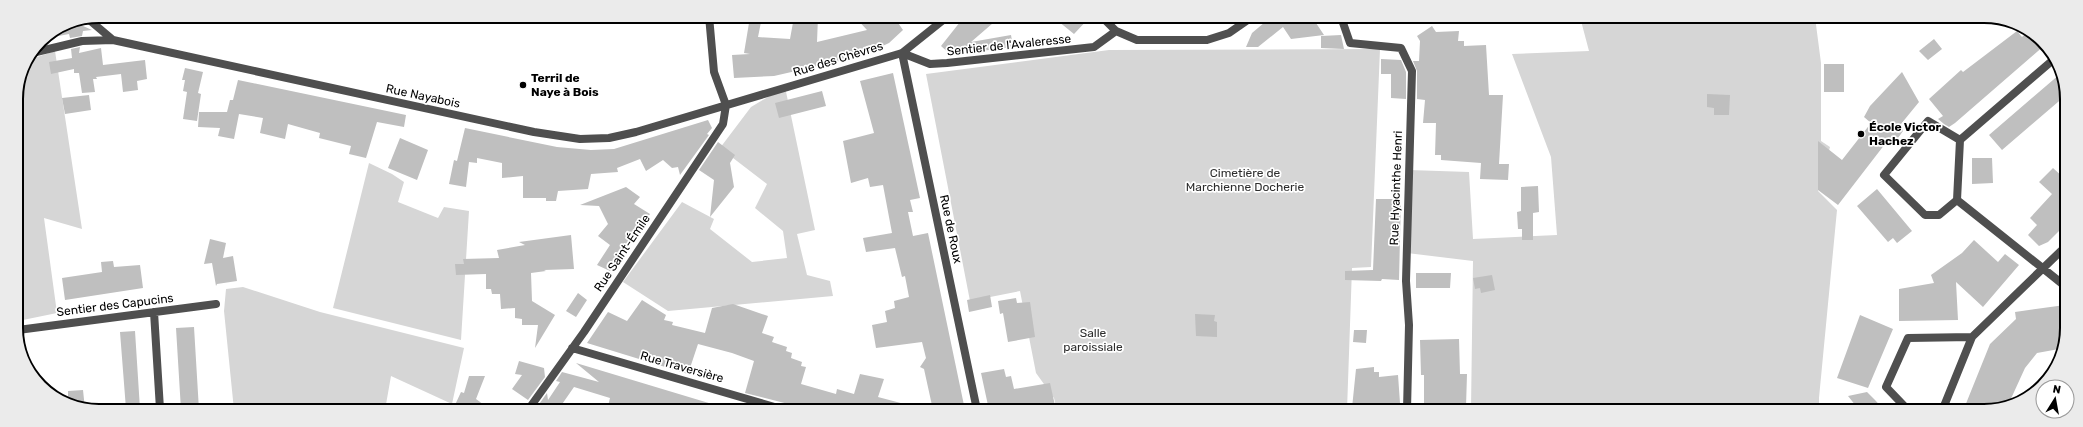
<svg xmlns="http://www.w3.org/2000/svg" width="2083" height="427" font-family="Rubik,sans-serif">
	<rect width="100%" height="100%" fill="#fff"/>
	<path fill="#d6d6d6" d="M1580 17H1815L1821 63V141L1830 147 1818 191 1837 210 1819 398V411L1471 409 1473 261 1407 253 1409 170 1469 172 1473 239 1557 235 1551 157 1512 54 1589 51Z
		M1380 49 1371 267 1352 268 1347 410H1057L1054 398 1036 373 1020 291 970 301 926 74 1109 50Z
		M55 51 82 229 44 218 57 313 18 321 16 94C24 58 21 63 55 51Z
		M785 87 815 230 797 234 807 275 830 281 833 296 668 311 623 282 682 202 714 219 710 229 752 262 787 258 783 231 755 208 767 184 720 148 751 107Z
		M369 163 392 174 404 182 398 202 438 218 444 207 469 211 461 340 333 308Z
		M243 287 320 312 464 348 452 404 391 376 385 410H234L224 311 226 289Z"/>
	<path fill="#bfbfbf" d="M750 17H762L758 37 790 39 794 17H818L817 42 867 30 855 17H894L903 30 889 43 861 56 774 76 734 78 732 55 750 54 744 53Z
		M964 17H1000L971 42 1011 35 1013 47 965 53 964 48 958 53 950 54 941 46Z
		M1053 17H1090L1074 34Z
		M1271 17H1312L1324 35 1291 39 1283 27 1258 47H1246L1252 33Z
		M72 21 92 30 83 31 82 36 70 38 69 34 43 39 68 22Z
		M1432 26 1436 32 1459 31 1458 41H1464V46L1486 45 1489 95H1503L1499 164H1509L1508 180 1480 179 1481 163 1441 160V155H1435L1436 123H1423L1425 100 1417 99V71L1413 61H1419L1420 41 1417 36Z
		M2017 31 2022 37 2027 32 2042 40 2045 45 1955 123 1949 127 1944 124 1938 119 1943 116 1929 99 1961 70 1963 72Z
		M1341 35 1344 49 1321 48V36Z
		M1934 39 1942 49 1928 60 1919 51Z
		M80 47 79 53 101 48 103 65 145 60 147 79 137 81 138 90 123 92 121 74 96 77 97 79H93L95 92 82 93 79 73H74V69L51 74 49 62 72 58 71 49Z
		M1381 59 1401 60 1406 72V99L1391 98V74H1381Z
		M1824 64H1844V92H1824Z
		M185 68 203 72 198 93 201 94 197 121 183 119 187 92 183 91 185 80H182Z
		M1902 72 1919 102 1901 124 1903 131 1898 138 1893 142 1885 144 1838 205 1818 190V141L1842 160 1871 123 1864 117 1870 106Z
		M893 73 920 198 910 200 913 212H908L913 236 928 233 965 410H933L924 369 920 367 926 358 922 342 876 348 872 325 887 322 885 311 895 308 894 301 909 297 905 276 902 277 895 248 866 252 863 238 892 233 883 185 870 187 868 178 851 183 843 141 874 133 860 81Z
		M2060 74 2065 83V96L2002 150 1989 135Z
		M238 80 406 115 404 127 377 122 366 158 349 154 351 146 319 138 320 133 288 124 285 139 260 133 263 118 239 114 234 139 218 136 220 128 198 127 199 112H227L230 100H233Z
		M822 91 826 106 779 118 775 103Z
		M1707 94 1730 95 1729 115H1714V108L1707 107Z
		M89 95 91 110 65 114 62 98Z
		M708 120 712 128 707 134 709 135 680 175 678 167 672 168 663 160 646 171 640 159 617 168 618 172 591 174 588 189 558 191 556 201H546V198H523V176L502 178V163L477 158V163L469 162 466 187 449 184 454 160 457 161 465 128 557 147 591 150 614 149Z
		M400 138 428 150 417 180 388 168Z
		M718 142 735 155 730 163 734 187 710 217 714 180 699 170Z
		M1972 158H1992L1993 183 1972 184Z
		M2053 168 2065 179V225L2048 242 2039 246 2028 235 2037 225 2030 218 2052 194 2039 182Z
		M1538 186 1539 212 1533 213V240H1522V229H1518L1517 212 1521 211V187Z
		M626 187 640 197 634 204 650 214 610 271 597 265 610 245 598 236 608 224 599 206 580 205Z
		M1877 189 1912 231 1897 243 1893 238 1888 242 1857 206Z
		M1376 199H1401L1399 280 1382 279 1381 281 1345 280V271L1373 270Z
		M571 235 574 269 544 270 546 271 531 273 532 301 555 315 535 348 538 325H522V319L515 318V308L501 309 500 294H492L491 289H486V274L456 275 455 264H464L463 259 499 258 497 250 525 245 519 242Z
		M210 239 226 243 223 258 233 256 237 281 217 284 216 286 212 263 204 264Z
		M1974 240 1998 262 2005 254 2019 265 1983 307 1956 282 1958 320 1899 321V289L1934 283 1931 275 1962 253Z
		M113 261 114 267 140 265 143 288 65 300 62 278 102 272 101 262Z
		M1416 273H1451L1450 288H1416Z
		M1492 275 1495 290 1481 293 1480 288 1475 289 1473 278Z
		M578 293 587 300 576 317 566 311Z
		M990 295 992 307 969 312 967 300Z
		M1016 298 1017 303 1030 302 1035 337 1008 342 1003 313 1000 314 998 301Z
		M642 300 666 315 664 320 673 322 672 325 705 333 712 308 733 304 768 316 762 333 774 337 772 342 787 347 786 351 792 353 791 358 802 362 801 366 806 367 801 384 836 394 837 389 854 394 860 374 884 379 878 397 912 406 911 410H803L804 408 745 393 754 361 732 353 698 344 688 374 587 343 608 312 627 321Z
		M2065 305V319H2062L2064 340H2058L2059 349 2037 353 2025 368 2009 403 1989 411H1963L1990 344 2016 319 2015 312Z
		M1195 314 1215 315 1214 321 1217 322V337L1196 336Z
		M1860 315 1893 329 1868 388 1837 378Z
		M194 327 199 410H181L176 328Z
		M1354 330H1367L1366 343 1353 342Z
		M135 331 140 409H126L120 332Z
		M1459 339 1460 374H1467L1466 407H1424V375H1421L1420 340Z
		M519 361 544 368 545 377 528 400 512 389 522 375 515 374Z
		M576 363 722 407V410H607L610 398 574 387 558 410H541L537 407 547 393 548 400 560 382 556 381 562 372 599 382Z
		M1374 367V372H1379V377L1398 375 1400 403 1352 408 1356 369Z
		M1004 369 1006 377 1011 376 1014 389 1050 383 1056 410H989L981 373Z
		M469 376H485L476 399 491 410H462L455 405 461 392 464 393Z
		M83 390 85 409 68 402V391Z
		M1867 392 1875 400 1885 411H1860L1848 396Z
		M742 403 765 410H741Z"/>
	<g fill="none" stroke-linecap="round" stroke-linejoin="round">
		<path stroke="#4f4f4f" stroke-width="8" d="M709 16 714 72 726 105
			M1102 17 1116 31 1137 40H1207L1229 33 1252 17
			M1341 17 1350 43 1401 48 1412 71 1406 281 1409 325 1407 410
			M87 18 113 40
			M32 53 82 41 113 40 534 132 580 139 609 138 636 132 902 53 947 17
			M902 53 977 410
			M902 53 930 64 947 63 1094 47 1116 31
			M2053 60 1960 140 1957 200 2065 286
			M1957 200 1939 215H1925L1884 175 1928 121 1960 140
			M154 312 160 409
			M18 330 216 304
			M572 348 785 410
			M528 410 584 332 723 124 726 105
			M1909 411 1886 387 1908 338 1972 337
			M1942 411 1972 337 2065 247"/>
	</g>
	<g fill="#000" stroke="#fff" stroke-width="1.5">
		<circle cx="523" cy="85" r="4"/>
		<circle cx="1861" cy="134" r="4"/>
	</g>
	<g text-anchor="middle" stroke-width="3.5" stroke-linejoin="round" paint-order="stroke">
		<g font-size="12" fill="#000" stroke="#fff">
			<text transform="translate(1009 45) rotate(-6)" y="4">Sentier de l'Avaleresse</text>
			<text transform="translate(838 59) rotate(-17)" y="4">Rue des Chèvres</text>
			<text transform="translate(423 96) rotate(12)" y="4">Rue Nayabois</text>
			<text transform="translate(1396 188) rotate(-88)" y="4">Rue Hyacinthe Henri</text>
			<text transform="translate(951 229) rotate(78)" y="4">Rue de Roux</text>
			<text transform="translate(622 253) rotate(-56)" y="4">Rue Saint-Émile</text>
			<text transform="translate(115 305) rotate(-7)" y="4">Sentier des Capucins</text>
			<text transform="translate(682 367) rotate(16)" y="4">Rue Traversière</text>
		</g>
		<g font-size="12" font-weight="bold" fill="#000" stroke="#fff" text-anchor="start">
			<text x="531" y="82">Terril de<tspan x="531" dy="14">Naye à Bois</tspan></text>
			<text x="1869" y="131">École Victor<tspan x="1869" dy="14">Hachez</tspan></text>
		</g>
		<g font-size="12" fill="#2d2d2d" stroke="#fff">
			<text x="1245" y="177">Cimetière de<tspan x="1245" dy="14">Marchienne Docherie</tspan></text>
			<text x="1093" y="337">Salle<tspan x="1093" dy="14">paroissiale</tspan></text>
		</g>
	</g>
	<path d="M0 0H2083V427H0ZM99 23H1984A76 76 0 0 1 2060 99V328A76 76 0 0 1 1984 404H99A76 76 0 0 1 23 328V99A76 76 0 0 1 99 23Z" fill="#ebebeb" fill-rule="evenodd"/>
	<path fill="none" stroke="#000" stroke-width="2" d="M99 23H1984A76 76 0 0 1 2060 99V328A76 76 0 0 1 1984 404H99A76 76 0 0 1 23 328V99A76 76 0 0 1 99 23Z"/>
	<g transform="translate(2055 399) rotate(11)"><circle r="19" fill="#ffffff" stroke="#999999"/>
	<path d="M0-3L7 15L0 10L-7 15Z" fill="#000000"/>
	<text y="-6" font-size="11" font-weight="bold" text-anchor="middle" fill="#000000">N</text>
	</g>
</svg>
